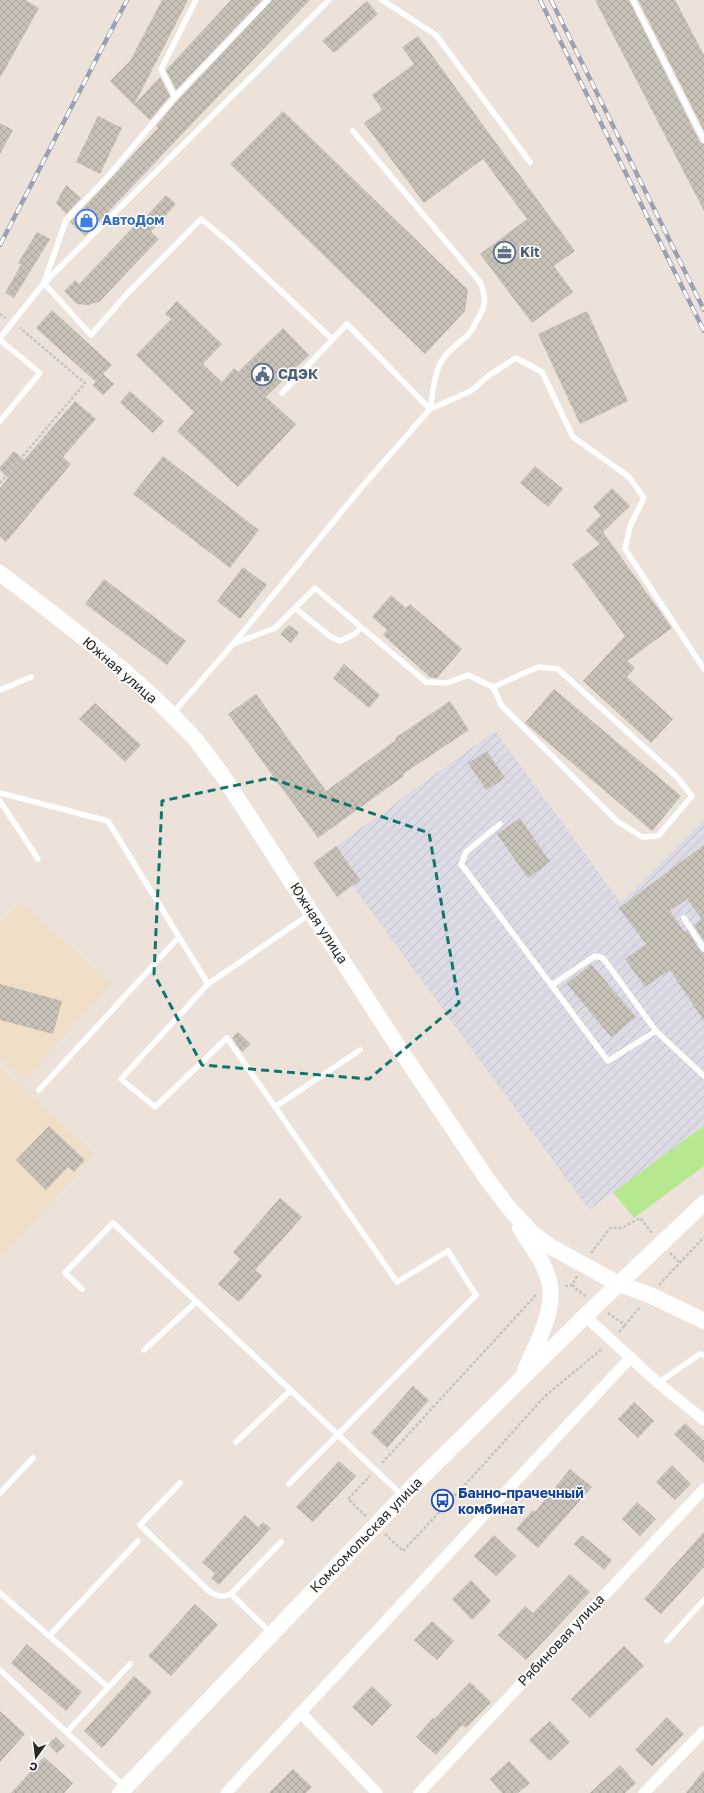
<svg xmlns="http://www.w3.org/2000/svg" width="704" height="1793" font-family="'Golos Text',sans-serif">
	<defs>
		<pattern id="industrial-furrows" width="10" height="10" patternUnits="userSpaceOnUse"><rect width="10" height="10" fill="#dcdae4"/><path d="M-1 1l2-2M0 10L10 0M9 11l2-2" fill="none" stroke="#bdbbc4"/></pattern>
		<pattern id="building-cross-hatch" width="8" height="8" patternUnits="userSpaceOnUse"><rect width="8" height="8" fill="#c7c1b8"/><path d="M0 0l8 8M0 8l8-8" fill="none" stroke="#aba69e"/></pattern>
	</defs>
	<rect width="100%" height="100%" fill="#ede2d9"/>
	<path fill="url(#industrial-furrows)" d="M495 731 621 903 704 820V1126L589 1210 328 852Z"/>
	<path fill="#f0dfc6" d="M21 902 111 984 25 1079 0 1056V924Z
		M0 1068 95 1154 0 1259Z"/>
	<path fill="#b6e98f" d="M704 1126V1166L634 1218 613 1192Z"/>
	<path fill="url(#building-cross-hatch)" d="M0 0H25L39 8 0 78Z
		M162 0H188L134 105 110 81 130 61Z
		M231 0H262L176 90 166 70Z
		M272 0H310L85 236 70 222 158 128 156 126 178 100Z
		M595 0H629L700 142 704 144V211Z
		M638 0H675L704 55V131Z
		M367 1 378 14 334 53 322 41Z
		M418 36 575 251 554 266 573 292 532 323 480 254 527 219 483 159 424 203 364 123 382 110 372 95 414 64 402 47Z
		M160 77 170 96 150 120 134 105Z
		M283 111 468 290 465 311 425 354 230 164Z
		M98 116 122 128 100 174 76 162Z
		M0 123 13 130 0 154Z
		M66 185 81 198 66 214 56 203Z
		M166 195 176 204 151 232 159 239 99 302 88 305 77 304 64 291 75 280 79 284 139 221 141 222Z
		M37 232 50 239 14 298 5 293 21 265 18 263Z
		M177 301 222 344 203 364 222 382 234 368 238 372 283 328 309 355 266 397 296 424 238 487 177 431 194 412 136 355 171 319 165 314Z
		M52 310 112 365 103 374 114 384 103 395 92 385 96 382 36 328Z
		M587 311 628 401 580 424 538 334Z
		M130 391 164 421 153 433 120 402Z
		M75 401 96 419 63 457 71 464 6 542 0 536V488L8 478 0 470V467L14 451 24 460Z
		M163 456 259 530 230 568 133 494Z
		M535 466 563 489 548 507 520 483Z
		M612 488 630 506 603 532 672 628 627 661 635 668 627 677 673 719 651 743 583 681 625 636 572 564 600 544 586 530 601 515 593 507Z
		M243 567 267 585 240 619 217 601Z
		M104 579 186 641 167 665 85 604Z
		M391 595 406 608 410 604 462 649 437 678H431L383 635 387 630 372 617Z
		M289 625 299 633 291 643 280 634Z
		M344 664 380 695 369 708 333 678Z
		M554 689 681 796 652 831 525 723Z
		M256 694 326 791 396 740 395 738 450 701 469 730 403 774 404 776 318 838 228 714Z
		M95 703 141 745 125 762 79 719Z
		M487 751 505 778 486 790 468 763Z
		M520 818 550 862 528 878 497 834Z
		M704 845V941L694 925 702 919 687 899 670 911 684 932 687 930 700 951 704 953V1021L670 970 645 987 625 959 646 944 619 908Z
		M336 846 360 880 337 897 313 863Z
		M591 964 636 1017 611 1037 567 984Z
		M0 984 62 1001 53 1034 0 1020Z
		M238 1032 251 1044 242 1052 232 1038Z
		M49 1126 85 1160 74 1172 68 1167 46 1190 16 1160Z
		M280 1198 302 1217 255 1270 262 1276 239 1302 218 1284 240 1259 233 1252Z
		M413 1386 429 1400 387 1448 371 1433Z
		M634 1402 654 1421 638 1438 618 1419Z
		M685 1423 704 1441V1463L674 1434Z
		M339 1461 356 1476 313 1522 296 1507Z
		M672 1465 691 1484 675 1500 656 1482Z
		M570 1469 592 1487 538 1548 516 1529 533 1510 535 1512Z
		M637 1502 656 1519 640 1536 622 1519Z
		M245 1515 258 1527 263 1522 271 1528 219 1585 211 1578 215 1574 202 1562Z
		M704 1532V1567L661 1614 644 1599Z
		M494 1535 516 1556 496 1576 474 1556Z
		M582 1535 612 1560 604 1570 574 1544Z
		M570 1574 590 1592 526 1660 498 1635 525 1606 533 1613Z
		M471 1580 491 1601 472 1620 452 1599Z
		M195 1604 218 1625 171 1676 148 1656Z
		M432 1621 454 1641 437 1660 414 1640Z
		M27 1644 82 1692 66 1711 11 1663Z
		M624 1646 644 1666 590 1718 571 1699Z
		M134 1676 152 1692 102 1748 84 1731Z
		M470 1682 491 1702 466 1728 462 1725 436 1755 416 1737 433 1718 434 1719Z
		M372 1686 392 1705 372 1726 352 1707Z
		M0 1711 25 1734 0 1762Z
		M667 1717 684 1734 652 1766 635 1750Z
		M550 1721 570 1742 550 1761 529 1740Z
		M56 1737 65 1746 57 1753 48 1744Z
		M44 1757 73 1783 64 1793H11Z
		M509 1761 530 1783 518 1793H502L490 1779Z
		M620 1765 636 1783 625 1793H590Z
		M293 1769 312 1787 306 1793H269Z
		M704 1770V1793H686Z"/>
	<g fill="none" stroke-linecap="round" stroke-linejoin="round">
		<path stroke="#c3c3c3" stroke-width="2.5" stroke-dasharray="3 2" stroke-linecap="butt" d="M0 314 6 318
			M0 483 85 383 20 328
			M591 1253 610 1228H622L640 1218 652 1233
			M670 1253 680 1263
			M577 1276 572 1285 586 1297
			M659 1285 704 1237
			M565 1286 572 1285
			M608 1313 625 1325 640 1307
			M619 1332 625 1325
			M382 1463 536 1295
			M366 1516 348 1499 370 1476
			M385 1534 403 1551 484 1464 545 1396 603 1348"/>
		<path stroke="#fff" stroke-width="5.5" d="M329 0 44 283 91 335 126 295 201 219 231 244 332 339
			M382 0 436 35 530 162
			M633 0 704 140
			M175 97 161 69 196 0
			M353 131 480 282C487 299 486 306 476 322 474 326 471 332 468 335 459 343 450 349 443 359 434 372 433 393 430 409
			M0 338 44 283 66 220 103 182 175 97 268 0
			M0 340 40 373 0 421
			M282 393 347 324 430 409
			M295 608 331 637 340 641 355 634 361 627
			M233 644 275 628 315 588 426 682 447 683 468 675 493 687 502 706 617 821 642 837 658 836 692 796 676 776 558 669 538 667 493 687
			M0 690 31 677
			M173 713 233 644 361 488 430 409 471 391 488 376 516 358 542 372 573 437 629 477 644 498 630 526 625 549 704 669
			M0 793 108 821 208 984 121 1079 155 1107 227 1038 397 1282 448 1251 476 1295 289 1484
			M0 801 38 859
			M500 824 466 852 461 864 608 1061 656 1031 704 1076
			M684 918 704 949
			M208 984 310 914
			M552 985 595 956 603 958 656 1031
			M39 1090 179 937
			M275 1107 360 1050
			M82 1289 65 1273 113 1223 403 1496
			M144 1350 196 1302
			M658 1383 700 1354 704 1355
			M236 1442 291 1390
			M180 1483 140 1525 209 1591C217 1596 222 1598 231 1594L271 1633
			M0 1493 33 1458
			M0 1593 108 1687
			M231 1594 281 1542
			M50 1635 138 1541
			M667 1641 704 1600
			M0 1670 124 1786
			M67 1732 130 1664"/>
		<path stroke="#fff" stroke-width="11" d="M585 1316 658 1383 704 1420
			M301 1713 377 1793
			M226 1793 631 1357
			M419 1793 704 1489
			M644 1793 704 1731"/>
		<path stroke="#fff" stroke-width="16" d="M0 573C67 625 138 676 195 739 204 750 212 762 221 773L395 1042 487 1179 509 1208 532 1233 551 1247 619 1284 650 1295 704 1321
			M520 1228C531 1246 547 1265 550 1286 554 1315 535 1346 525 1371
			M120 1793 416 1483 585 1316 704 1203"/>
		<defs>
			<path id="rail" d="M540 0 704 331
				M551 0 704 310
				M0 245 127 0"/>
		</defs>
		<use href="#rail" stroke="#9ba1b5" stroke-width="4.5"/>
		<use href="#rail" stroke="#fff" stroke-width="3" stroke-dasharray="9" stroke-linecap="butt"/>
	</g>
	<path fill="none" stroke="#0f766e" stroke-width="3" stroke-dasharray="8 5" stroke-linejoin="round" d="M270 778 429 833 459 1003 369 1079 202 1065 154 974 162 801Z"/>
	<defs>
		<symbol id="shop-ring" viewBox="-11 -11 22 22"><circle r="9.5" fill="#fff" stroke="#3f7fe0" stroke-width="1.5"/><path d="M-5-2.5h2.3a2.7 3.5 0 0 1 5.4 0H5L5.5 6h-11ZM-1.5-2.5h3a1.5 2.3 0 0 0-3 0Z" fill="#3f7fe0"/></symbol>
		<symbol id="office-ring" viewBox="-11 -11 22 22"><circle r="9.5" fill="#fff" stroke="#5c6f8a" stroke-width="1.5"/><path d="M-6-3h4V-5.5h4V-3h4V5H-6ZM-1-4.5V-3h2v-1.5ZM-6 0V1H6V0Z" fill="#5c6f8a"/></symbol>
		<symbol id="civic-ring" viewBox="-11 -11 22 22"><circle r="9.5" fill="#fff" stroke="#5c6f8a" stroke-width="1.5"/><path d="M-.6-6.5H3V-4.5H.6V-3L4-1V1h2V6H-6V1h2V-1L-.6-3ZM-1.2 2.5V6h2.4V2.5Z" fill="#5c6f8a"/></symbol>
		<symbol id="bus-ring" viewBox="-11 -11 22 22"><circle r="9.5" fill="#fff" stroke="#1a4fb4" stroke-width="1.5"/><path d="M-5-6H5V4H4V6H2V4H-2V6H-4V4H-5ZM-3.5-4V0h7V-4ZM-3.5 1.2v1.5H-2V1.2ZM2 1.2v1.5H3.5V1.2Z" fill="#1a4fb4"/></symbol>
	</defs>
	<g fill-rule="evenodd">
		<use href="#shop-ring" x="74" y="208" width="25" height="25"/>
		<use href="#office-ring" x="492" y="240" width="25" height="25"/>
		<use href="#civic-ring" x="250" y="362" width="25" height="25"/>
		<use href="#bus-ring" x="430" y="1488" width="25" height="25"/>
	</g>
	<g text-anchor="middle" stroke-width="3" stroke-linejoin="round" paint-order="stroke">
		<g font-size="14" font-weight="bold" fill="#366cbe" stroke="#fff" text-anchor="start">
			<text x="102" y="225">АвтоДом</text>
		</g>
		<g font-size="14" font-weight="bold" fill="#4e5e75" stroke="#fff" text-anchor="start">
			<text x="520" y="257">Kit</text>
			<text x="278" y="379">СДЭК</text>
		</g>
		<g font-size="14" fill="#292929" stroke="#fff">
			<text transform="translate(120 670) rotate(41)" y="5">Южная улица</text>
			<text transform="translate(319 923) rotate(57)" y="5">Южная улица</text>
			<text transform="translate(366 1535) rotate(-46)" y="5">Комсомольская улица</text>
			<text transform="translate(561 1640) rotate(-47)" y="5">Рябиновая улица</text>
		</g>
		<g font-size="14" font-weight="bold" fill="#164399" stroke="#fff" text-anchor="start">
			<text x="458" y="1498">Банно-прачечный<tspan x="458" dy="16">комбинат</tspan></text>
		</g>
	</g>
	<g transform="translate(36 1757) rotate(194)" stroke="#ffffff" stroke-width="3" paint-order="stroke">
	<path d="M0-3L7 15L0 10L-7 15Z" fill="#292929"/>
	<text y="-6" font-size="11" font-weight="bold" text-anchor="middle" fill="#292929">С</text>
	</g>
</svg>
